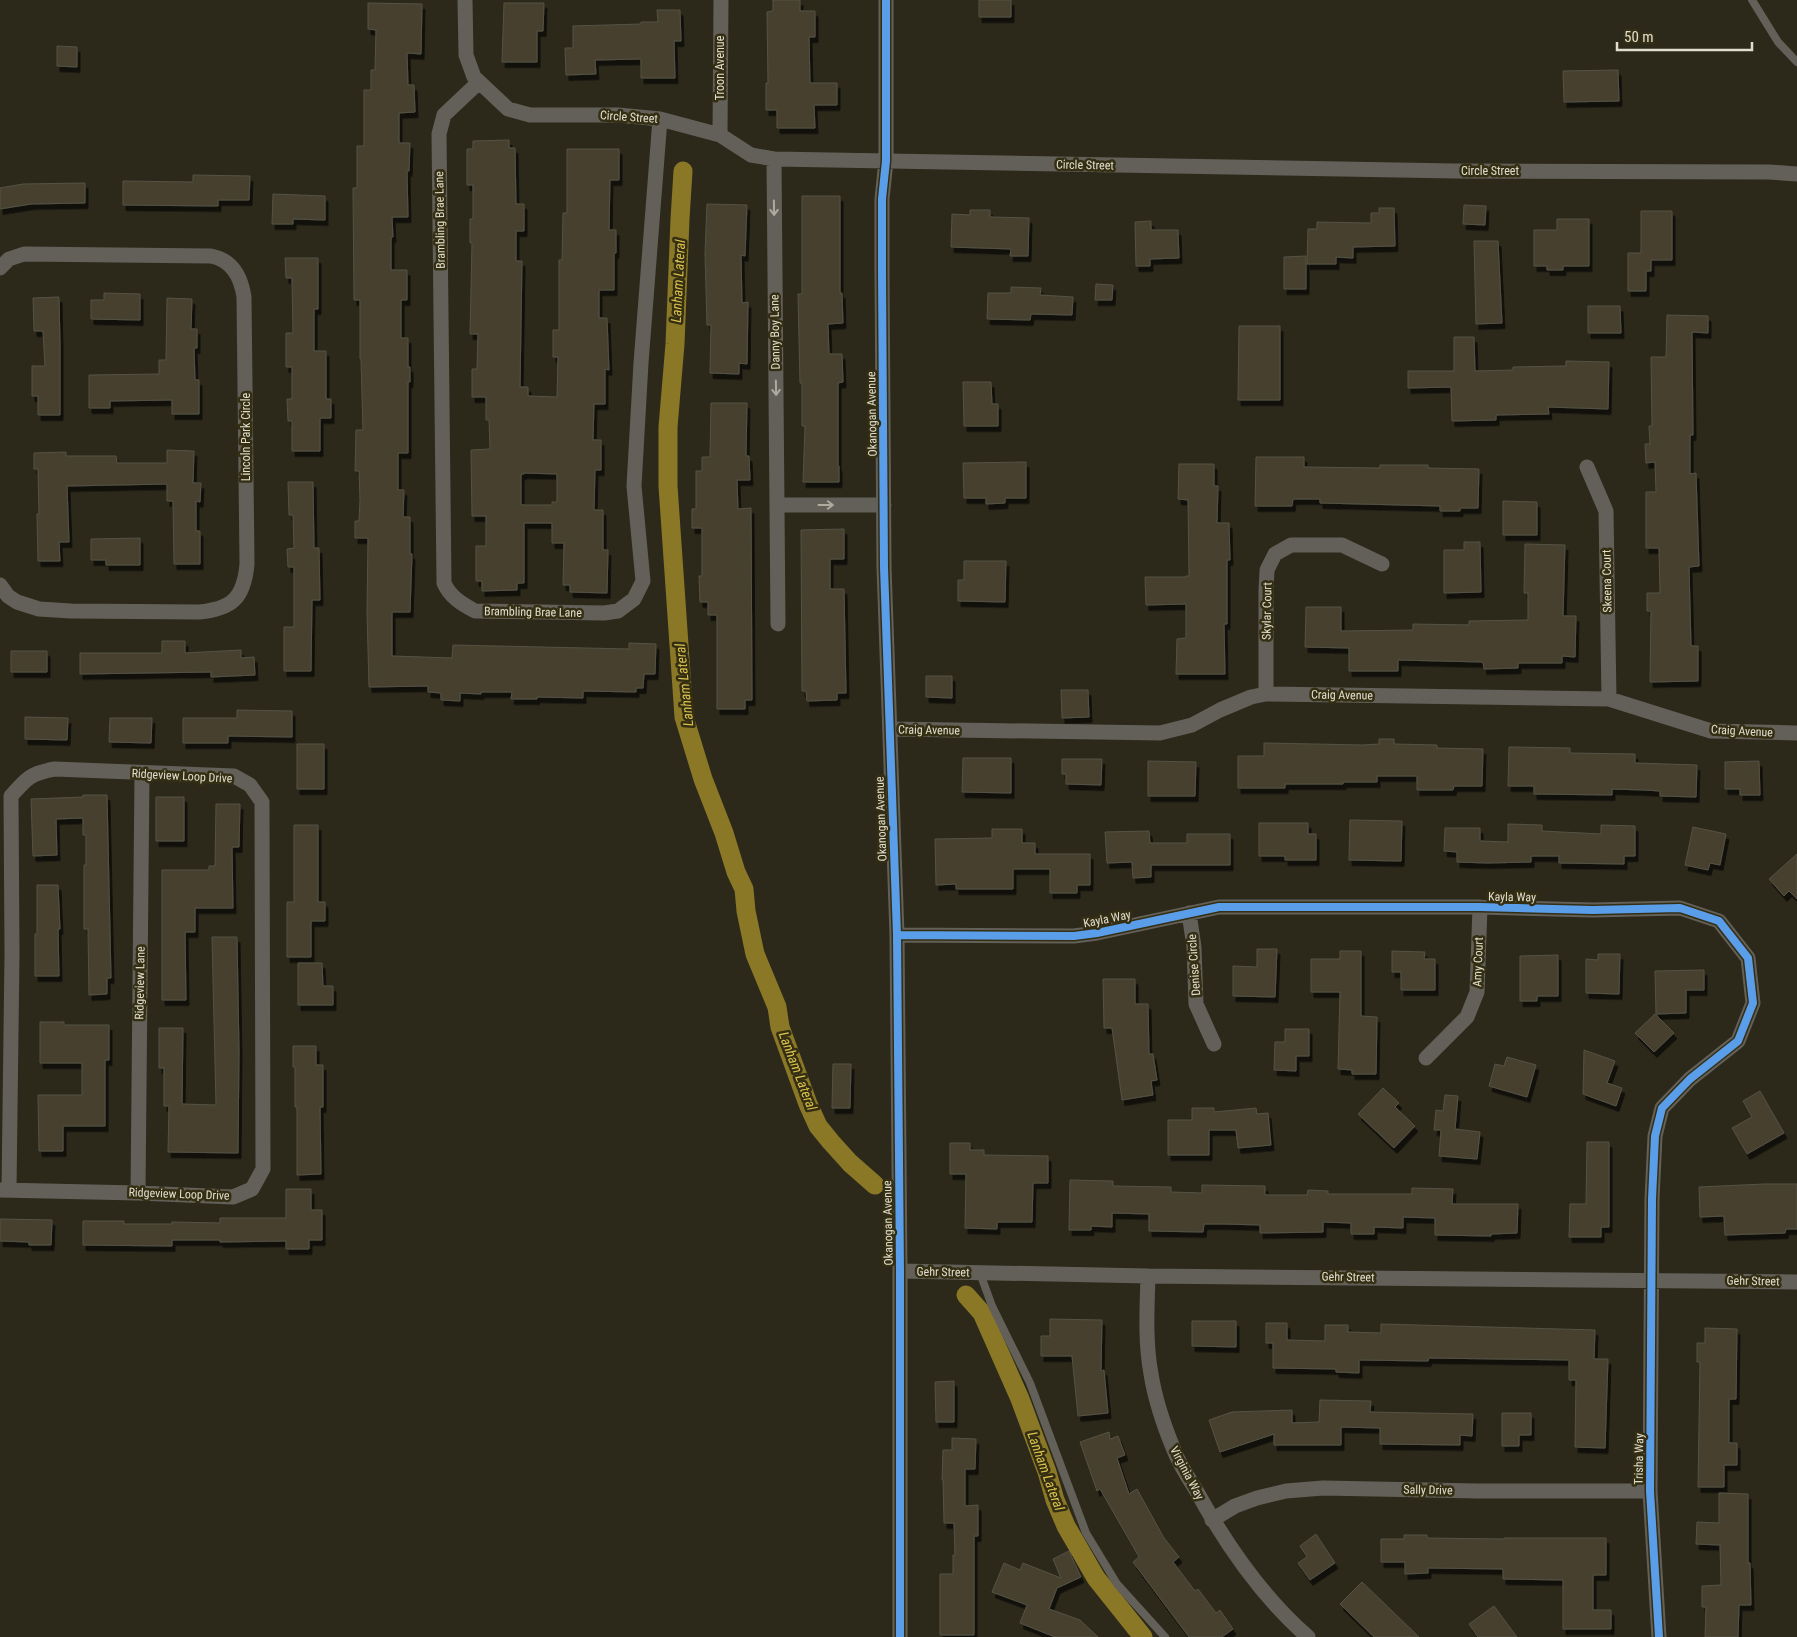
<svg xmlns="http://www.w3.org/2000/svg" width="1797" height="1637" font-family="'Roboto Condensed',sans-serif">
	<defs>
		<filter id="shadow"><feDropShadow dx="3" dy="5.5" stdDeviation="0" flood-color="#0009"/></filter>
	</defs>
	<rect width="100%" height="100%" fill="#2c291b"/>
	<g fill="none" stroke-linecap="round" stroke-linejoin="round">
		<path stroke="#8a7826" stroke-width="19" d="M683 171 680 219 675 344 668 427V486L684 717 703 779 724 833 736 872 744 889 746 911 755 954 777 1007 780 1027 808 1104 818 1126 831 1142 850 1163 875 1185
			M966 1295 982 1313 1020 1399 1047 1472 1055 1500 1066 1526 1096 1578 1143 1637"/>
	</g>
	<path fill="#46412d" stroke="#545246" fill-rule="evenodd" filter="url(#shadow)" d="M773 0H800V11H815V37H809L810 83H837V105H814L815 128H777V110H766V83H768L767 12 773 11Z
		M979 0H1011V17H979Z
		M368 3 422 4 421 54 407 53 408 85H414L415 112 399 113V143H410L409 171H407L408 217H392L393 237H391V270H407V300H401V338H408V367H410V382H408V453H398V490H404L403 517H410V554H412L410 612H392V656L452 658 453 645 629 649V643L656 644 655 674H644L643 688H636V692L583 691V698L537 697V699H511L512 692H481V694L460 693V701L441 700V693L428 692V686L369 687 367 612 368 538H355V521H359L360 500 359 471H355L356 430H363L361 359H360V300H354L353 188H357V146H364V90H371V70H375L376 30 368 29Z
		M504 3H544L543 31H537V62H502Z
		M657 10H680L681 41H674L675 78H641V59L595 60 596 74 566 75 565 48H573V26L641 24V22H658Z
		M57 46 77 47V67L57 66Z
		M1618 70 1619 101 1564 102 1563 71Z
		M509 140V148H515L516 204H524V231H516V261H522L520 387H528V396L557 397 558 357H553V330H559V260H562L563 213H567V149H619V180H610L609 230H616V253H614V290H599V318H607L609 370 605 369V404H594L593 440H601V470H595L594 510H603V550H608L607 593 570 592V585H563L564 543H552V523H524V583H517V590L482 591V581H476V546H486V516H472L471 450 490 449 489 420H486V397H472V369H477L478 334H470L472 243H470V219H473V185H467V149H473V141ZM524 473 557 474V502H552V505H521V474H524Z
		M193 175 250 176 249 200H218V206L123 205V181L193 182Z
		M85 183V203L31 204 0 209V188L23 184Z
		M273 194 325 196V220L293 219V224H272Z
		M802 196H840V293H842L843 323 828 324 829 354H842L843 382 838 383V466H839V482H803L805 426H802V383H800L798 294H802Z
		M707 204 747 205 745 256 741 255 742 303 748 302 747 364 739 363V374L710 373 711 325H707L705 254Z
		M1464 205 1486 206 1485 225 1463 224Z
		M1379 208H1394L1395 246 1353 247V258L1336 257V264H1307L1308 229H1317V222L1371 223V213H1379Z
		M970 210H990V217L1029 218 1028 256H1010L1011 249 951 247 952 214 970 215Z
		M1641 211H1672V260H1651V271H1646V291H1628V253H1641Z
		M1557 219H1589V266H1563V270H1547V266H1534V230H1557Z
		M1151 221V230H1178L1179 258 1150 259V266H1136L1135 222Z
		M1474 241H1498L1502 323 1476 324Z
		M1306 256V289H1284V257Z
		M285 258H318V309H314V351H326V399H331V418H320V451H292V421H288L287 399H292V367H286V333H293L292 278H286Z
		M1096 284 1113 285 1112 300H1095Z
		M1011 287 1041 288 1040 295 1073 297 1072 315 1031 314 1030 320 987 319 988 293H1011Z
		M104 293 140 294V320L91 319V300H104Z
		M59 297 60 343V415H38V396H32V366H45L43 331H34L33 298Z
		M167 298 192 299 191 329H197V348H194L195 380H199V414H172V400L110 401V408H89V375L159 374V360H166Z
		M1588 306H1620L1621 333H1588Z
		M1667 315 1708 316V333L1692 332 1693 435H1690V474L1696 473 1699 566 1689 567 1691 646H1698V681L1650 682 1651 611H1647V593H1660L1659 548H1646V492H1656L1655 462 1646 463 1645 444H1650L1649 426H1652L1651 357H1666Z
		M1239 326H1280V400H1238Z
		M1454 337H1474L1475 371 1513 370V367L1566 366V361L1609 362 1608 409 1548 407 1549 414 1496 415V420L1452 421 1451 387 1408 388V371H1454Z
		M963 382H991L992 404H998V426H964Z
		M711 403H747L746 456H749L750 480H737L738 509 751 508 752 700H745V709H717V615H708V602H700L699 576H702V528H692V509H696V471H702V457H710Z
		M167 450 194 451 193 483H201L200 502 196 501V531H200V564H174L173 501H167V484L67 486 69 542H59L60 561H38L37 514H39L38 469H34V453L66 452V456H116L117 463H167Z
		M1256 457H1304V467L1380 468V465H1428V468L1479 469 1478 508H1460V511H1440V506L1320 503V499H1293L1292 506H1255Z
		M1026 462V498H1005V503L986 504V498H964L963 463Z
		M1179 464H1214V486H1218L1217 523H1229L1230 560H1227V624H1224L1225 674H1176L1177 639 1186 638V604L1146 605 1145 577H1186V576H1189L1188 500 1178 499Z
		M288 482H313L314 548H319L320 600H312L311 671H284V627H294V567H288L287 549 294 548 293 515H289Z
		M1503 501 1537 502V535H1503Z
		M844 529V559H830V589H844L846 693H837V700L807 701 806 691H802L801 530Z
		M140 538V565H106V560H91V539Z
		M1464 542H1480L1481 592 1444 593V550H1464Z
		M1525 544 1565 545 1563 616H1576L1575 657 1562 656V663H1518V668L1484 669 1483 662 1398 660V671H1349V648L1305 647 1306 607H1341V631L1413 630V624L1469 625V621L1528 620V593H1524Z
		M964 561H1006L1005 602 958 601V580H964Z
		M162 641H185V653L241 650V658L254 657 255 675 211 677V672L80 674V653H162Z
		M11 651H47V672H11Z
		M926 676H952V698L926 697Z
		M1061 690H1088L1089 717 1062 718Z
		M237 710 292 711V737L228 736V743H183V718H237Z
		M25 717 68 718 67 740 25 739Z
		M110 718H152L151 743 109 742Z
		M1379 739H1394V744L1437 745V748L1483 749 1482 786H1454L1453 790H1417V776H1377V782H1343V784H1285V788H1238V756H1264V743L1363 745 1379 744Z
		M297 744H324V789H297Z
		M1509 747 1570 748V753L1635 754V763L1697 765 1696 797 1660 796V791L1644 790 1612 789V795L1534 794V786H1508Z
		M963 758H1011V793L962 792Z
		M1062 759H1102L1101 785 1066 784V774H1062Z
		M1148 761 1196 762 1195 796H1148Z
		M1759 761 1760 795H1740V789H1725V762Z
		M83 795H107L111 978H107V994L89 995 88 929H84V865H86V835H83V818L56 819 57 855 33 856 31 799 83 797Z
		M156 797H184V841H156Z
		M216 804H240L239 847H232L233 908H195V932H185L186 1000H162V870H209V866H215Z
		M1350 820 1402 821 1401 861 1349 860Z
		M1259 823H1308V834H1316V860H1285V856H1259Z
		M1508 824 1542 825V831L1601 834V825L1635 826V856H1624V864L1559 863V856H1531V862L1487 863 1457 862V852L1444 851 1445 828H1480V841L1508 842Z
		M294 825H318V902H325V921H311V957H287V902H294Z
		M1693 827 1726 834 1720 865 1710 863 1708 870 1685 865Z
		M992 829H1022V843H1035V854H1090V885H1077V893H1050V869H1013V889H956V884L936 885 935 839 992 838Z
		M1149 831 1150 843H1187V834H1230V865H1151V877L1133 878 1132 862 1107 863 1105 832Z
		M1797 854V899L1789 891 1784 896 1769 879Z
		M37 885H58L60 929H58L59 976H35V934H37Z
		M212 937H237L239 1051 238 1153 168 1152 169 1106H164V1068H159V1028H183L182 1104 216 1105Z
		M1257 949H1277L1275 997 1233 996V966L1257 967Z
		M1340 951H1361V1016L1377 1017 1376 1074H1352V1070L1338 1069 1340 992H1311V959H1340Z
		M1392 951 1425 952 1424 959H1435V990H1401V972H1392Z
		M1598 954H1620L1619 994 1586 993V959L1598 960Z
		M1558 955V996H1537V1001H1520V956Z
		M298 963H322L323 986H333V1005H298Z
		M1704 970V990H1686V1013L1656 1014 1655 971Z
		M1103 979H1135V1004H1148L1149 1054H1153L1157 1080 1151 1081 1153 1095 1122 1100 1112 1028H1104Z
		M1655 1014 1674 1033 1654 1052 1635 1033Z
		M40 1022H64V1025H109V1060H105V1126H63V1151H39L38 1095H82V1063H40Z
		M1285 1029H1309V1056H1296V1071L1274 1070 1275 1042H1285Z
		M293 1046H316V1065H323V1107H320L321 1174 297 1175V1107H295V1067H293Z
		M1584 1050 1615 1061 1607 1083 1622 1088 1616 1106 1583 1094Z
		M1507 1057 1536 1065 1527 1097 1489 1086 1495 1064 1504 1066Z
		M833 1064H851L850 1108H832Z
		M1383 1088 1399 1103 1395 1107 1415 1126 1394 1148 1358 1114Z
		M1760 1091 1784 1133 1747 1154 1732 1128 1752 1117 1743 1101Z
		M1445 1095 1458 1096 1455 1129 1480 1132 1477 1159 1439 1156 1441 1130H1434L1436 1110 1443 1111Z
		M1192 1108H1214V1112L1256 1108 1257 1114 1268 1113 1271 1145 1238 1148 1236 1130H1209V1155H1168V1120H1192Z
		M1587 1142H1609V1227H1601V1237H1569L1570 1204H1586Z
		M950 1143H970V1150H984V1155L1048 1156V1183H1033L1032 1222H997V1229L965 1228 966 1174H950Z
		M1070 1180 1113 1181V1186L1171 1187V1192L1202 1193V1185L1265 1186V1195H1307L1308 1190 1328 1191V1194H1412V1188L1453 1189 1452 1204H1518L1517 1233 1491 1234V1236L1435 1235V1218L1403 1217V1228L1374 1227V1234H1351V1223L1323 1222V1232L1260 1233V1225L1225 1224H1204L1203 1232 1149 1231V1214L1112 1213V1227L1091 1226V1230H1069Z
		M1764 1184H1797V1229H1786L1785 1233 1725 1235 1724 1216 1700 1217 1699 1187Z
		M286 1189H311V1210H322V1240H309V1249H286V1241L220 1242V1240H172V1246L83 1245V1221H124V1224H172V1222L220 1223V1218H286Z
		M0 1219 52 1220 51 1245H29V1242L0 1241Z
		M1050 1319 1102 1320 1101 1371 1104 1370 1108 1413 1078 1416 1072 1356H1041V1336H1050Z
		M1192 1321H1236V1347L1192 1346Z
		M1266 1323H1287V1340L1325 1341V1325H1348V1332L1381 1333V1324L1595 1330 1594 1359H1608L1605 1448 1575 1447 1576 1380H1569V1360L1429 1358 1428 1361 1359 1360V1373L1336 1372V1369L1273 1368V1343H1266Z
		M1705 1328 1737 1329 1736 1399H1729V1443H1737V1465H1724V1487H1698L1700 1362H1697V1343H1705Z
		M954 1381V1422H936L935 1382Z
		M1320 1400 1371 1401 1370 1412 1473 1414 1472 1436 1460 1435V1445L1380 1444V1428L1341 1427V1445H1274V1434L1220 1452 1209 1420 1232 1412 1292 1410V1423L1319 1422Z
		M1502 1413H1531V1435H1519V1446H1502Z
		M1109 1432 1110 1439 1118 1436 1125 1455 1117 1458 1129 1494 1137 1489 1164 1538 1179 1557 1173 1562 1195 1591 1198 1589 1216 1613 1220 1610 1233 1629 1222 1637H1189L1133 1562 1139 1557 1100 1489 1097 1491 1080 1442Z
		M952 1438 976 1439 975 1469H965V1506L978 1505V1536H974V1635H940V1574H953V1555H955L954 1523H944L943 1480H942L943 1450H952Z
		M1719 1493 1748 1494V1563H1750L1751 1605H1739L1738 1637H1705L1706 1607H1702V1586L1721 1585 1720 1545 1696 1544 1697 1522 1719 1523Z
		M1316 1534 1335 1563 1310 1580 1298 1563 1307 1557 1300 1546Z
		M1404 1535H1427V1538L1504 1539V1538H1606V1575H1593V1610H1611V1629H1563V1580L1503 1579V1569L1428 1568V1573L1405 1574V1562H1381V1539H1404Z
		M1069 1551 1081 1577 1057 1588 1049 1609 1080 1620 1098 1637H1055L1020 1623 1027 1605 992 1592 1004 1563 1020 1570 1023 1563 1061 1578 1053 1559Z
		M1362 1582 1419 1637H1374L1340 1604Z
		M1494 1606 1517 1637H1478L1469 1624Z"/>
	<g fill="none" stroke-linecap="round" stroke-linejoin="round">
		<path stroke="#626058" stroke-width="8" d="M1752 0 1778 42 1797 62
			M980 1273 992 1306 1030 1383 1086 1533 1117 1584 1165 1637"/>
		<path stroke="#626058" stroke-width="15" d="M465 0 466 55 474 77 508 109 530 115H618L660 119 720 135 751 155 774 159 1455 171 1769 172 1797 174
			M886 0V161L882 199V272L884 567 897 935 900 1271V1637
			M479 82 444 115 439 134 444 583C450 597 462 604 475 611L604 613 618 611 634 599 643 581 634 486 641 363 660 119
			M720 135 721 0
			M774 159 778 624
			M0 268 9 259 24 254 211 256C232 260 241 277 244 297L247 564C244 598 232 609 199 612L71 611 39 609 17 602 8 596 0 585
			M1587 467 1606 511 1609 699
			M777 505H884
			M1266 694V590L1267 570 1275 554 1291 545H1342L1382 564
			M890 729 1160 733 1192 725 1220 710 1251 697 1266 694 1609 699 1711 731 1797 733
			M1189 913 1194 947 1196 1004 1214 1044
			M897 935 1074 936 1097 933 1219 907H1480L1593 910 1680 908 1719 921 1748 958 1753 1003 1738 1041 1690 1079 1662 1108 1655 1136 1652 1199 1650 1491 1659 1637
			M1426 1058 1467 1017 1477 992 1480 907
			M0 1190 138 1193 233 1197 252 1189 263 1169 262 802 250 785 234 776 55 769C31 773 27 778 11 796L12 954 9 1190
			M138 1193 142 774
			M900 1271 1148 1276 1797 1282
			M1148 1276C1147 1308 1145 1342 1151 1374 1155 1399 1164 1426 1174 1450 1179 1464 1188 1477 1196 1490 1225 1543 1261 1596 1308 1637
			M1212 1520 1235 1506 1257 1498 1286 1491 1323 1488 1478 1491H1650"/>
		<defs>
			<path id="cycleway" d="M886 0V161L882 199V272L884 567 897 935 900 1271V1637
				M897 935 1074 936 1097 933 1219 907H1480L1593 910 1680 908 1719 921 1748 958 1753 1003 1738 1041 1690 1079 1662 1108 1655 1136 1652 1199 1650 1491 1659 1637"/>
		</defs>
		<use href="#cycleway" stroke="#342e13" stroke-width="11"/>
		<use href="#cycleway" stroke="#5a9eea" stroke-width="8"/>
	</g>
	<defs><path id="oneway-shaft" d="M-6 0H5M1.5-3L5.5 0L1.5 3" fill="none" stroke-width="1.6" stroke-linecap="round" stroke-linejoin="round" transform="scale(1.25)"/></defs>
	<g stroke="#aeab9e">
		<use href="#oneway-shaft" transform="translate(774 208) rotate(89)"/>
		<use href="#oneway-shaft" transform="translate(776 388) rotate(89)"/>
		<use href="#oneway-shaft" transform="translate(826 505)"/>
	</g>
	<g text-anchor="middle" stroke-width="5" stroke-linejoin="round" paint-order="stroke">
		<g font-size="12" fill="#e0ddcd" stroke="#342e13">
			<text transform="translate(720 68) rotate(-90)" y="4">Troon Avenue</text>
			<text transform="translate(629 117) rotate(4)" y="4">Circle Street</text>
			<text transform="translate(1085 165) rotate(1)" y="4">Circle Street</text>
			<text x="1490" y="175">Circle Street</text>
			<text transform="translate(440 220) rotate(-91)" y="4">Brambling Brae Lane</text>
			<text transform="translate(775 332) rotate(-91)" y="4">Danny Boy Lane</text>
			<text transform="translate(872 414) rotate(-91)" y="4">Okanogan Avenue</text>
			<text transform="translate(246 437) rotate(-90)" y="4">Lincoln Park Circle</text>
			<text transform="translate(1607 581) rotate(-91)" y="4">Skeena Court</text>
			<text transform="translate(1267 611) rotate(-89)" y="4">Skylar Court</text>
			<text transform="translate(533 612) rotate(1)" y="4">Brambling Brae Lane</text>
			<text transform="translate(1342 695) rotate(1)" y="4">Craig Avenue</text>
			<text transform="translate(929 730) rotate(1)" y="4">Craig Avenue</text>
			<text transform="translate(1742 731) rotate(3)" y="4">Craig Avenue</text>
			<text transform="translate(182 776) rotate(3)" y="4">Ridgeview Loop Drive</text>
			<text transform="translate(881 819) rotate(-92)" y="4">Okanogan Avenue</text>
			<text transform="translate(1512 897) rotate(1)" y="4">Kayla Way</text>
			<text transform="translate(1107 919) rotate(-11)" y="4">Kayla Way</text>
			<text transform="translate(1478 962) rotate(-88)" y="4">Amy Court</text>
			<text transform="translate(1194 965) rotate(-94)" y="4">Denise Circle</text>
			<text transform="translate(140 983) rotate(-89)" y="4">Ridgeview Lane</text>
			<text transform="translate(179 1194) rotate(2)" y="4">Ridgeview Loop Drive</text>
			<text transform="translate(888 1223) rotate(-91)" y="4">Okanogan Avenue</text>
			<text transform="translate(943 1272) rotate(1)" y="4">Gehr Street</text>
			<text transform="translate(1348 1277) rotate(1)" y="4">Gehr Street</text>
			<text transform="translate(1753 1281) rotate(1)" y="4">Gehr Street</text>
			<text transform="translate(1639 1459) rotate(-89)" y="4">Trisha Way</text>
			<text transform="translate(1187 1473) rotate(62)" y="4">Virginia Way</text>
			<text transform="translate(1428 1490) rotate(1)" y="4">Sally Drive</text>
		</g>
		<g font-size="14" font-style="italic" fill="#dcc24c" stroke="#342e13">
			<text transform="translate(678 281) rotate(-87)" y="5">Lanham Lateral</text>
			<text transform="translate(684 685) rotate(-96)" y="5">Lanham Lateral</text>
			<text transform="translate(798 1071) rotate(69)" y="5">Lanham Lateral</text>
			<text transform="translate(1046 1471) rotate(70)" y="5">Lanham Lateral</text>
		</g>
	</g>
	<path d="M1617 42v8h135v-8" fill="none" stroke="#e0ddcd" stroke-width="2.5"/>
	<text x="1624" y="42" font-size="15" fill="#e0ddcd" stroke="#342e13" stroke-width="4" paint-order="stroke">50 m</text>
</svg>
